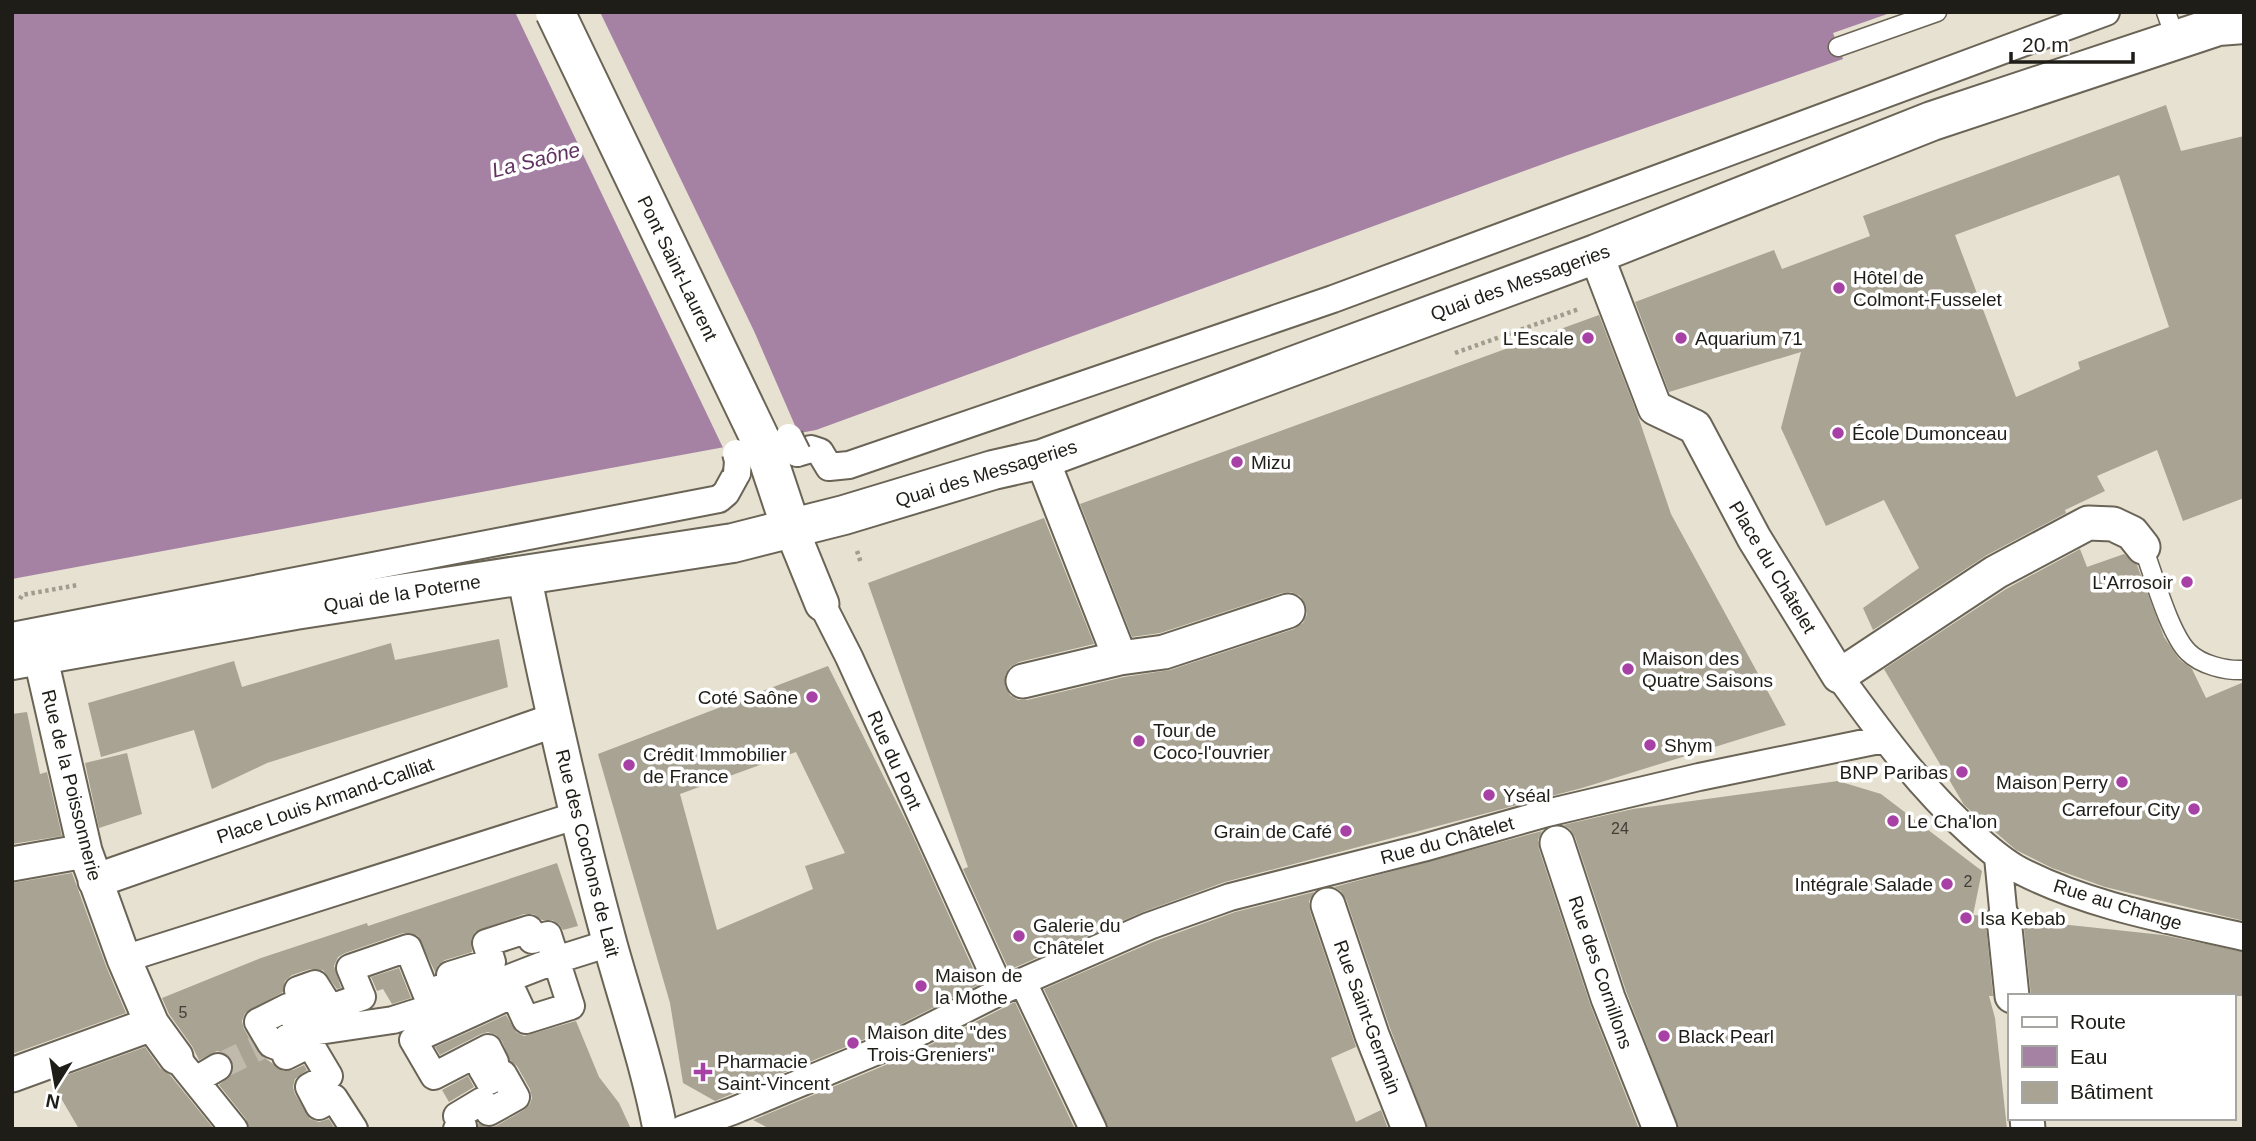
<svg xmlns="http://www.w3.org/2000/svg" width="2256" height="1141" font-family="Helvetica,sans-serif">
	<rect width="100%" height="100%" fill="#e7e1d1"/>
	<path fill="#a582a3" d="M12 12H1893L1833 33 1843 59 1568 155 816 430 12 579Z"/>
	<path fill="#e7e1d1" d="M515 12H600L754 331 800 437 725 452Z"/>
	<path fill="#a9a394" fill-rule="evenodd" d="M2166 105 2181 151 2244 136V498L2183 521 2157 450 2097 476 2105 491 2065 510 2066 513 1987 555 1873 630 1863 608 1919 568 1884 500 1826 526 1781 428 1801 352 1669 392 1635 302 1774 250 1782 269 1870 236 1863 216ZM2119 175 2169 327 2078 362 2080 369 2016 397 1955 235Z
		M1599 315 1638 416 1671 514 1786 725 1582 788 1225 882 1143 912 1009 970 963 869 968 867 868 583 1044 518 1094 644 1019 662 1010 667 1005 675V686L1010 695 1018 700H1027L1124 677 1170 670 1294 629 1303 623 1307 614 1306 606 1300 596 1291 592 1282 593 1160 633 1132 637 1080 504Z
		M2080 549 2087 567 2124 554 2137 565 2164 637 2179 659 2192 669 2206 698 2244 682V921L2105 887 2052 868 2016 850 1964 805 1884 669 2006 589Z
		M499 639 508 687 267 763 212 789 194 730 101 757 88 703 234 661 242 687 391 643 395 660Z
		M828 666 909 827 980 984 899 1025 715 1101 683 1083 670 1003 598 754ZM796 752 845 853 805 866 813 889 717 930 680 794Z
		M27 712 40 774 47 772 62 836 12 844V714Z
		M127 753 142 814 99 828 85 763Z
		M1838 781 1881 794 1982 871 1973 915 1985 916 1993 996H1989L1995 1018 2007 1129H1679L1626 991 1575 837 1570 829 1563 825 1633 809Z
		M1542 831 1538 840 1539 849 1590 1004 1639 1129H1428L1390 1028 1346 899 1341 891 1334 887Z
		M557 863 578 926 563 930 559 924 552 920H542L533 914H524L475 932 471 940 472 952 445 960 438 965 435 972 418 936 411 933H403L345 953 338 957 334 966 341 988 337 989 323 970 310 969 292 975 285 981 283 992 245 1013 242 1021 244 1029 258 1053 283 1071 293 1070 304 1065 307 1070 295 1079 293 1087 295 1094 310 1119 319 1122 329 1119 335 1129H249L246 1119 219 1085 232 1074 234 1066 231 1058 225 1053 217 1051 199 1060 192 1046 169 1014 162 998 261 958 367 923 368 926Z
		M72 873 106 966 126 1013 12 1054V883Z
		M1314 892 1309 901 1310 911 1356 1047 1331 1058 1356 1122 1381 1110 1388 1129H1109L1044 989 1155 941 1235 912Z
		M2023 920 2163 935 2244 952V996H2031Z
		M399 968 411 998 392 1004 383 989 377 991 371 977Z
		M1015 1002 1075 1129H770L753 1120 912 1054Z
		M506 1015 516 1032 524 1036 576 1021 599 1077 619 1103 631 1129H478V1123L488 1128 496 1126 524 1110 530 1104 532 1098 530 1089 517 1066 510 1060 502 1041 496 1035 488 1032 481 1034 440 1055 435 1047Z
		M145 1047 160 1068 170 1075 214 1129H79L51 1081Z
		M468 1076 474 1087 449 1102 442 1090Z"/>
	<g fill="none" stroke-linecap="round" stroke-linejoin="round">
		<path stroke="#bfbaac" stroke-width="26" stroke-dasharray="26 13" stroke-linecap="butt" d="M218 1067 270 1042"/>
		<defs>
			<path id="service" d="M2166 12 2176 40
				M1838 47 1937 12
				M2143 547C2153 573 2169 633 2188 652 2201 665 2226 671 2244 670"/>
			<path id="pedestrian" d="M797 453 811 449 820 452 829 467 849 465 1333 299 2106 12
				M822 604 849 657 1001 991
				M12 636 719 499 726 493 737 473
				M1839 676C1882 735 1918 785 1973 835 1988 848 2002 861 2019 870 2088 906 2169 920 2244 937
				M1998 857 2004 919
				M124 959 578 815
				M1023 982 1093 1129
				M287 1038 312 1032 393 1020 437 1006 556 960 610 943
				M176 1057 234 1129
				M196 1080 218 1067
				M354 1129 334 1098 319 1106 309 1087 329 1076 310 1044 286 1056 284 1049 271 1044 258 1022 288 1007 294 1019 300 1023 308 1020V1013L298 990 315 984 330 1008 362 997 350 968 408 948 426 993 453 984 450 975 492 962 486 943 529 929 532 940 548 935 571 1006 526 1020 514 994 413 1040 434 1076 488 1048 495 1062 482 1069 489 1081 503 1074 516 1097 489 1112 482 1101 457 1116 463 1126 457 1129
				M683 1129 733 1111 906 1039 1001 991 1149 926 1230 897 1423 848 1547 813 1699 777 1884 739"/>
			<path id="minor" d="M1596 254 1655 408 1695 427 1754 538 1839 676 1996 572 2088 523 2113 524 2132 533 2143 547
				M1042 459 1120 658
				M791 528 822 604
				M524 575C549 699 577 822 610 944 627 1005 648 1066 660 1129
				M40 655 85 851 124 959 152 1024 176 1057
				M1023 681 1120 658 1164 652 1288 611
				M1557 843 1608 998 1660 1129
				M12 864 85 851
				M95 881 555 720
				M1328 905 1372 1035 1409 1129
				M2004 919 2012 996
				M12 1075 152 1024
				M2027 1118 2028 1129"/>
			<path id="secondary" d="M769 462 791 528
				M12 660 295 610 733 543 844 515 993 470 1042 459 1596 254 1932 121 2218 26 2244 24"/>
		</defs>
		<use href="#service" stroke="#6a6456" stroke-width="21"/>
		<use href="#pedestrian" stroke="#6a6456" stroke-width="30"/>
		<use href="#minor" stroke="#6a6456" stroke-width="37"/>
		<use href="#secondary" stroke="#6a6456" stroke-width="42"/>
		<path stroke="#a09c8f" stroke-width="4.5" stroke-dasharray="3.5 3.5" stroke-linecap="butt" d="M1455 353 1579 309
			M857 551 861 563
			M20 599 22 595 78 585"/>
		<use href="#service" stroke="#fff" stroke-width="18"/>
		<use href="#pedestrian" stroke="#fff" stroke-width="26"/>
		<use href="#minor" stroke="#fff" stroke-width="33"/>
		<use href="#secondary" stroke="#fff" stroke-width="38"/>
		<defs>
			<path id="pedestrian-bridge" d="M789 437 797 453
				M736 453 738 461 737 473"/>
			<path id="secondary-bridge" d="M555 12 763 445 769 462"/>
		</defs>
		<use href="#pedestrian-bridge" stroke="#6a6456" stroke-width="30" stroke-linecap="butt"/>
		<use href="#secondary-bridge" stroke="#6a6456" stroke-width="42" stroke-linecap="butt"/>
		<use href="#pedestrian-bridge" stroke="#fff" stroke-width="26"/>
		<use href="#secondary-bridge" stroke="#fff" stroke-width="38"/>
	</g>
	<g fill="#a741a6" stroke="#fff" stroke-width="2.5">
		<circle cx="1839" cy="288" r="7"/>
		<circle cx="1588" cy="338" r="7"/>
		<circle cx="1681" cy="338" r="7"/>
		<circle cx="1838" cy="433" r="7"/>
		<circle cx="1237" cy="462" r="7"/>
		<circle cx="2187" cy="582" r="7"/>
		<circle cx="1628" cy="669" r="7"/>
		<circle cx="812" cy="697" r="7"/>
		<circle cx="1139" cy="741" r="7"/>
		<circle cx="1650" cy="745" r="7"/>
		<circle cx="629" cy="765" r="7"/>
		<circle cx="1962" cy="772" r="7"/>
		<circle cx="2122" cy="782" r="7"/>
		<circle cx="1489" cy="795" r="7"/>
		<circle cx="2194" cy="809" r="7"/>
		<circle cx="1893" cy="821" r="7"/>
		<circle cx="1346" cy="831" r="7"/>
		<circle cx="1947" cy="884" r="7"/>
		<circle cx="1966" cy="918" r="7"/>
		<circle cx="1019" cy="936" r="7"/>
		<circle cx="921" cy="986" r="7"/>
		<circle cx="1664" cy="1036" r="7"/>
		<circle cx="853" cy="1043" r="7"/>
		<path d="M699.5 1061.5h7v7h7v7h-7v7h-7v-7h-7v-7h7z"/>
	</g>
	<g text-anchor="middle" stroke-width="7" stroke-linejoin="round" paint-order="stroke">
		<g font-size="16" fill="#423e36">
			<text x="1620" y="834">24</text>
			<text x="1968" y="887">2</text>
			<text x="183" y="1018">5</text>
		</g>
		<g font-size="19" fill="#1f1d17" stroke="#fff">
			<text transform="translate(678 268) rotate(64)" y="7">Pont Saint-Laurent</text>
			<text transform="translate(1520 282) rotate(-20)" y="7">Quai des Messageries</text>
			<text transform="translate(986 473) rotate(-17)" y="7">Quai des Messageries</text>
			<text transform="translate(1773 567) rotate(59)" y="7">Place du Châtelet</text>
			<text transform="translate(402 593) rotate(-9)" y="7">Quai de la Poterne</text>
			<text transform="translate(895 760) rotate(66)" y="7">Rue du Pont</text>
			<text transform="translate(72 785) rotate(76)" y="7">Rue de la Poissonnerie</text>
			<text transform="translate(325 800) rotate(-19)" y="7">Place Louis Armand-Calliat</text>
			<text transform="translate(1447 840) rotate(-15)" y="7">Rue du Châtelet</text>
			<text transform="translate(588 853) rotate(76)" y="7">Rue des Cochons de Lait</text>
			<text transform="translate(2118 904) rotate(17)" y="7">Rue au Change</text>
			<text transform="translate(1601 972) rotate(71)" y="7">Rue des Cornillons</text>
			<text transform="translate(1368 1017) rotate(70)" y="7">Rue Saint-Germain</text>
		</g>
		<g font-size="19" fill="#1f1d17" stroke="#fff" text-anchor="start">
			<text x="1853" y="284">Hôtel de<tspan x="1853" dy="22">Colmont-Fusselet</tspan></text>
			<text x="1574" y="345" text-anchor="end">L'Escale</text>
			<text x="1695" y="345">Aquarium 71</text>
			<text x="1852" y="440">École Dumonceau</text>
			<text x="1251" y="469">Mizu</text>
			<text x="2173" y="589" text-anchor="end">L'Arrosoir</text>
			<text x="1642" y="665">Maison des<tspan x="1642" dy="22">Quatre Saisons</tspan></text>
			<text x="798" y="704" text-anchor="end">Coté Saône</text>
			<text x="1153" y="737">Tour de<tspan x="1153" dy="22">Coco-l'ouvrier</tspan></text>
			<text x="1664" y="752">Shym</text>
			<text x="643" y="761">Crédit Immobilier<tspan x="643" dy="22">de France</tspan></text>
			<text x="1948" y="779" text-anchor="end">BNP Paribas</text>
			<text x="2108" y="789" text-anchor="end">Maison Perry</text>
			<text x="1503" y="802">Yséal</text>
			<text x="2180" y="816" text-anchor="end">Carrefour City</text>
			<text x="1907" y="828">Le Cha'lon</text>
			<text x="1332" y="838" text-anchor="end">Grain de Café</text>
			<text x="1933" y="891" text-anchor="end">Intégrale Salade</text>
			<text x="1980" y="925">Isa Kebab</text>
			<text x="1033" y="932">Galerie du<tspan x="1033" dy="22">Châtelet</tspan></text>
			<text x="935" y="982">Maison de<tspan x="935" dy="22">la Mothe</tspan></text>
			<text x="867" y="1039">Maison dite "des<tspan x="867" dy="22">Trois-Greniers"</tspan></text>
			<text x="1678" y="1043">Black Pearl</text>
			<text x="717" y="1068">Pharmacie<tspan x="717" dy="22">Saint-Vincent</tspan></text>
		</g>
		<g font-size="21" font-style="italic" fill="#613360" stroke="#fff">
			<text transform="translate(536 160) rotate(-14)" y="7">La Saône</text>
		</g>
	</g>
	<rect width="2256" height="1141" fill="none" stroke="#1f1d17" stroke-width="28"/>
	<rect x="2008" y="994" width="228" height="126" fill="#ffffff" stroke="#a5a5a2" stroke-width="2"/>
	<rect x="2022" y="1017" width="35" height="10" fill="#ffffff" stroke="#a5a5a2" stroke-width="2"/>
	<text x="2070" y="1029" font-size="21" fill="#1f1d17">Route</text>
	<rect x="2022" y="1046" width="35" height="21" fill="#a582a3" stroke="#a5a5a2" stroke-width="2"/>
	<text x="2070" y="1064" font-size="21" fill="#1f1d17">Eau</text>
	<rect x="2022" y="1082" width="35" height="21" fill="#a9a394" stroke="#a5a5a2" stroke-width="2"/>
	<text x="2070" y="1099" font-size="21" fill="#1f1d17">Bâtiment</text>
	<g transform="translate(56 1085) rotate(191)" stroke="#ffffff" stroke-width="5" paint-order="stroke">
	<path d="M0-5L12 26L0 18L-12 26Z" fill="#1f1d17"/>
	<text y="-10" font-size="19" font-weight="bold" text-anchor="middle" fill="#1f1d17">N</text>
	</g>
	<path d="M2011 52v10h122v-10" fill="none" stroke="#1f1d17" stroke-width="3.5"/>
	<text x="2022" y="52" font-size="21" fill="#1f1d17" stroke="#ffffff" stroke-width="5" paint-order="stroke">20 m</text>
</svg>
